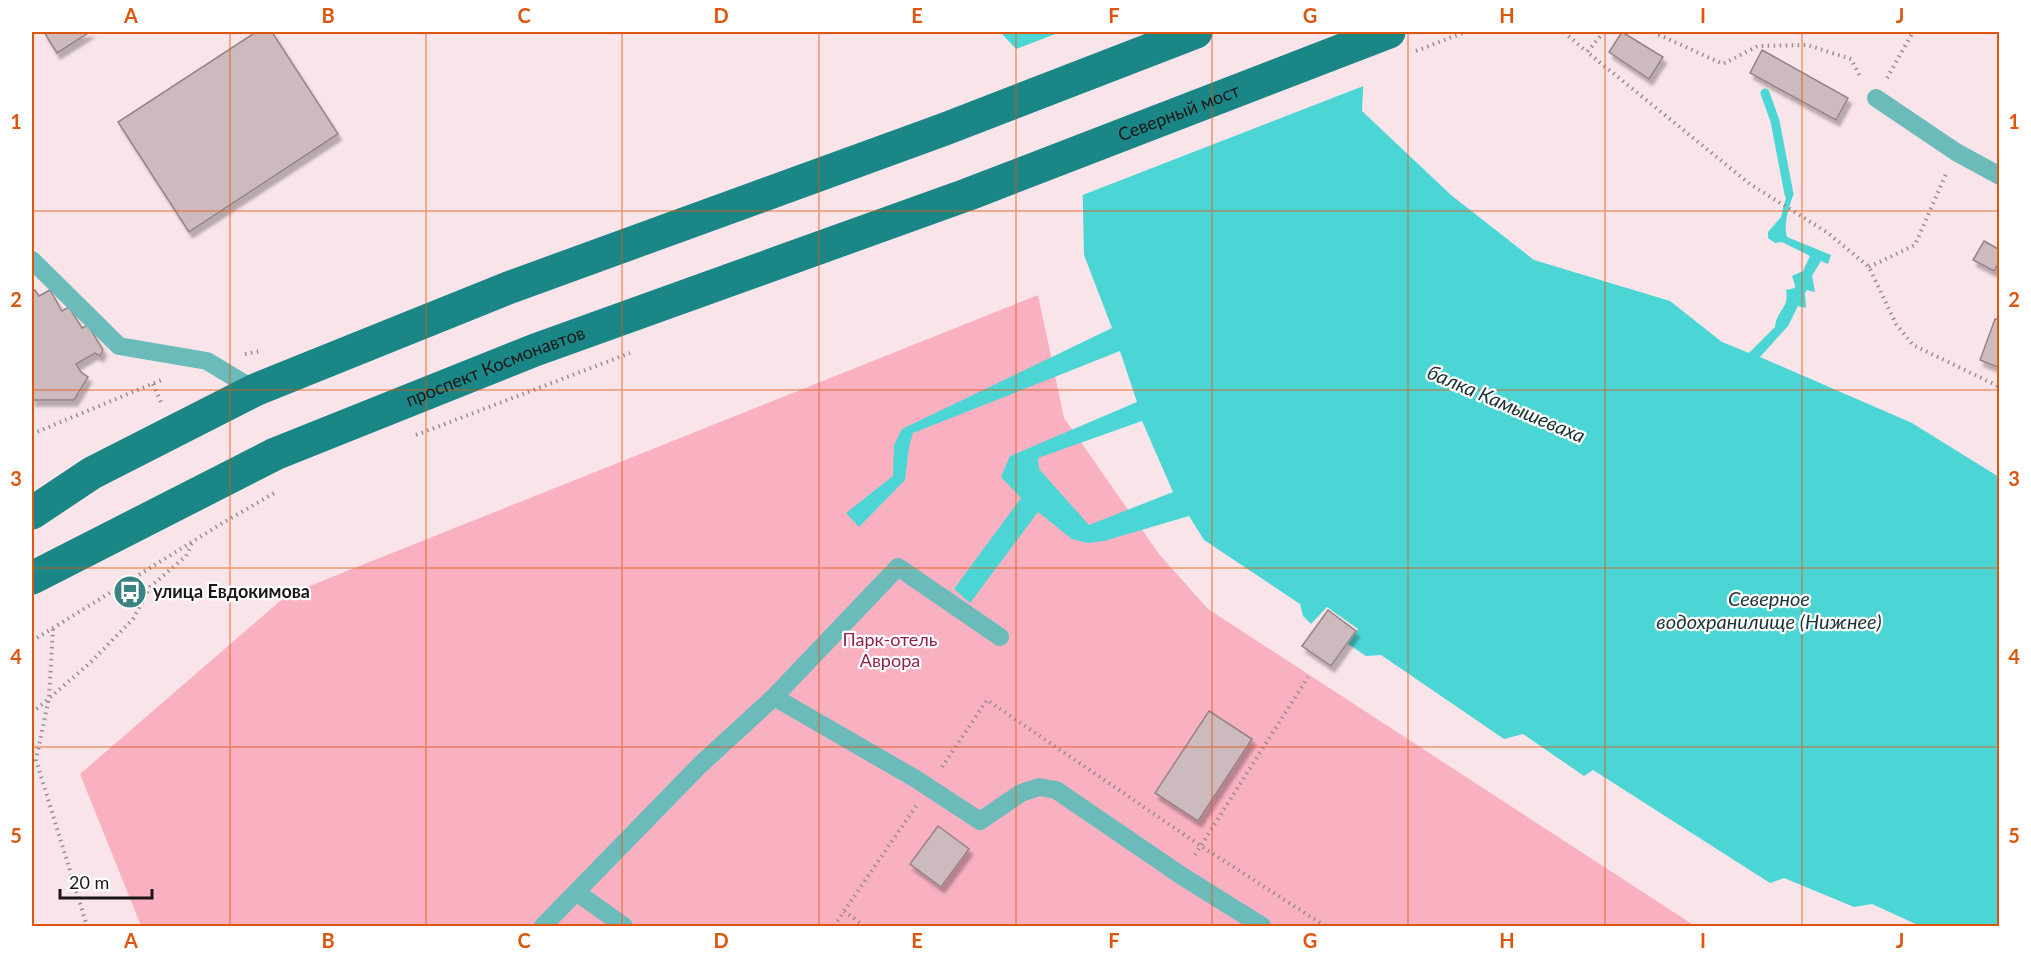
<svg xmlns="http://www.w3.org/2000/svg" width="2031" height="958" font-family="Lato,sans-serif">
	<defs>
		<filter id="shadow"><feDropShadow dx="3.5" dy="6" stdDeviation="1.5" flood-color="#0004"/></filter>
	</defs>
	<rect width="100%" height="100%" fill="#f9e5e9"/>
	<path fill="#f9b1c2" d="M1038 295 1064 418 1159 554 1208 609 1695 926H141L80 774 287 595Z"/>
	<path fill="#4bd6d5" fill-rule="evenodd" d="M986 32H1366L1362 111 1451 195 1534 260 1670 301 1722 342 1749 353 1775 327C1776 311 1790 308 1786 290L1795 288V285L1792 276 1803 271 1810 256 1782 242 1775 243 1768 238V232L1781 217 1787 193 1793 195C1789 208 1783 224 1787 237L1831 255 1828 264 1821 261 1812 276 1815 292 1807 290 1805 293 1806 308 1798 306 1788 326 1760 357 1912 423 1999 477V926H1920L1872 904 1854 907 1784 878 1770 883 1593 770 1584 776 1523 734 1504 739 1381 655 1366 656 1348 644 1358 629 1327 607 1311 624 1303 616 1300 604 1204 540 1189 516 1104 541 1087 543 1072 539 1038 512 970 603 954 589 1021 498 1001 477 1010 456 1137 402 1120 351 913 433 909 447 905 480 859 527 846 513 893 476 894 445 902 429 1112 328 1084 255 1081 118 1002 34ZM1142 421 1173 492 1089 525 1039 469 1038 458Z"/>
	<path fill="#f9e5e9" d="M1061 32H1369L1366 85 1080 196 1078 119 1013 50Z"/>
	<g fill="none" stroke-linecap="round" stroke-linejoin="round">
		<path stroke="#4bd6d5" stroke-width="9" d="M1765 93 1775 121 1789 194"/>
	</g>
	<path fill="#cdbabe" stroke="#958387" stroke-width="1.5" filter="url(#shadow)" d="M44 32H90L57 53Z
		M256 32H272L338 134 189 232 118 122Z
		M1622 32 1663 57 1649 79 1609 52Z
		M1762 50 1848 98 1836 120 1750 73Z
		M1984 241 2000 250V261L1994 271 1973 260Z
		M35 290 39 296 50 290 62 311 69 307 82 328 88 325 103 350 100 356 95 353 76 364 81 372 88 377 74 400H32V292Z
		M1995 319 2000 320V368L1980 360Z
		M1328 610 1356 631 1331 666 1302 646Z
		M1209 711 1252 739 1198 821 1155 793Z
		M938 826 969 849 941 887 910 864Z"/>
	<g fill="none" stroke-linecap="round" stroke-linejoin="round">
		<path stroke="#9b8c8f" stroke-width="4" stroke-dasharray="1.5 4.5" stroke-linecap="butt" d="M1564 32 1587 52
			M1604 32 1587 52 1750 184 1828 233 1869 267 1896 324 1913 345 2000 387
			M1653 32 1723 64 1758 46 1807 45 1851 59 1861 78
			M1416 51 1465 32
			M1887 78 1913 32
			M1869 267 1915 245 1946 174
			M245 354 261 351
			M153 384 161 402
			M32 434 164 379
			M416 435 630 353
			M53 629 49 698 36 760 87 926
			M32 641 221 524 276 492
			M32 713 91 662 133 619 150 587 186 556 192 543
			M942 767 987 700 1201 846 1325 926
			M1195 855 1308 677
			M844 911 864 926
			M834 926 916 806"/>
		<path stroke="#6abbba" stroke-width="18" d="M1876 98 1956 152 2000 176
			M32 260 119 346 207 361 255 390
			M774 697 916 779 980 821 1021 793 1039 787 1056 790 1182 876 1262 926
			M576 892 624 926
			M543 926 700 765 774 697 898 567 1000 637"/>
		<g stroke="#1a8686" stroke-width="33">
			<path d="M32 513 92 473 255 390 508 288 945 129 1196 32"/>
			<path id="s1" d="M32 578 275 454 535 350 969 194 1389 32"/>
		</g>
	</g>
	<path fill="none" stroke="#de560d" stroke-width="1.5" stroke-opacity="0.55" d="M230 32V926M426 32V926M622 32V926M819 32V926M1016 32V926M1212 32V926M1408 32V926M1605 32V926M1802 32V926M32 211H2000M32 390H2000M32 568H2000M32 747H2000"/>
	<defs>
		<symbol id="bus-disc" viewBox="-11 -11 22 22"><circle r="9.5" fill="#3a8382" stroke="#fff"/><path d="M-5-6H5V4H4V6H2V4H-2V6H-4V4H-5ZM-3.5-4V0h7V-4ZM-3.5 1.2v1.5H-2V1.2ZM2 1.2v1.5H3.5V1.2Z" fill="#fff"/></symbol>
	</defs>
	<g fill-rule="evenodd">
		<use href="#bus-disc" x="111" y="573" width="38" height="38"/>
	</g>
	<g text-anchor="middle" stroke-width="4.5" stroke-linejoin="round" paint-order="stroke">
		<g font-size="18" fill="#1d1618" stroke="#fff">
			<text dy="6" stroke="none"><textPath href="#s1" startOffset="1239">Северный мост</textPath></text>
			<text dy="6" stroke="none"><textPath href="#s1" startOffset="510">проспект Космонавтов</textPath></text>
		</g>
		<g font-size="18" font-weight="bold" fill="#1d1618" stroke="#fff" text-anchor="start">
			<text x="153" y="598">улица Евдокимова</text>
		</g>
		<g font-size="18" fill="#8f224a" stroke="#fff">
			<text x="890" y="646">Парк-отель<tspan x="890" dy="21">Аврора</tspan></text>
		</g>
		<g font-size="20" font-style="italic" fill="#1c3333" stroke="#fff">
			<text transform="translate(1506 404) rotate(23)" y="7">балка Камышеваха</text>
			<text x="1769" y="606">Северное<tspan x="1769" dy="23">водохранилище (Нижнее)</tspan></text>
		</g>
	</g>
	<rect width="2031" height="958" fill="none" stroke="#ffffff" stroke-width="66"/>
	<path d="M60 889v9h92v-9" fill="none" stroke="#1d1618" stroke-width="3"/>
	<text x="69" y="889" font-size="18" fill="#1d1618" stroke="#ffffff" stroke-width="4.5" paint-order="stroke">20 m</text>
	<rect x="33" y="33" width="1965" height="892" fill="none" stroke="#de560d" stroke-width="2"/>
	<g font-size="20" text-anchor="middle" font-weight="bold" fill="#de560d">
		<text x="131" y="23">A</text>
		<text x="328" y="23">B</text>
		<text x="524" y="23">C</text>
		<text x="721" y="23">D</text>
		<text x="917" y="23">E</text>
		<text x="1114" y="23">F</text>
		<text x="1310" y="23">G</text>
		<text x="1507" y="23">H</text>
		<text x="1703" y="23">I</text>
		<text x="1900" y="23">J</text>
		<text x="16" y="129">1</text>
		<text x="2014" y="129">1</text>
		<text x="16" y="307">2</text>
		<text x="2014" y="307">2</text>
		<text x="16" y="486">3</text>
		<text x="2014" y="486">3</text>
		<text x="16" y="664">4</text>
		<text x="2014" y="664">4</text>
		<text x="16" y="843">5</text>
		<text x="2014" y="843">5</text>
		<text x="131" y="948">A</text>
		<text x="328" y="948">B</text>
		<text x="524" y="948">C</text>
		<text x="721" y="948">D</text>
		<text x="917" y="948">E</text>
		<text x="1114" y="948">F</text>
		<text x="1310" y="948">G</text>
		<text x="1507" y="948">H</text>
		<text x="1703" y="948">I</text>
		<text x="1900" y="948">J</text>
	</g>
</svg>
